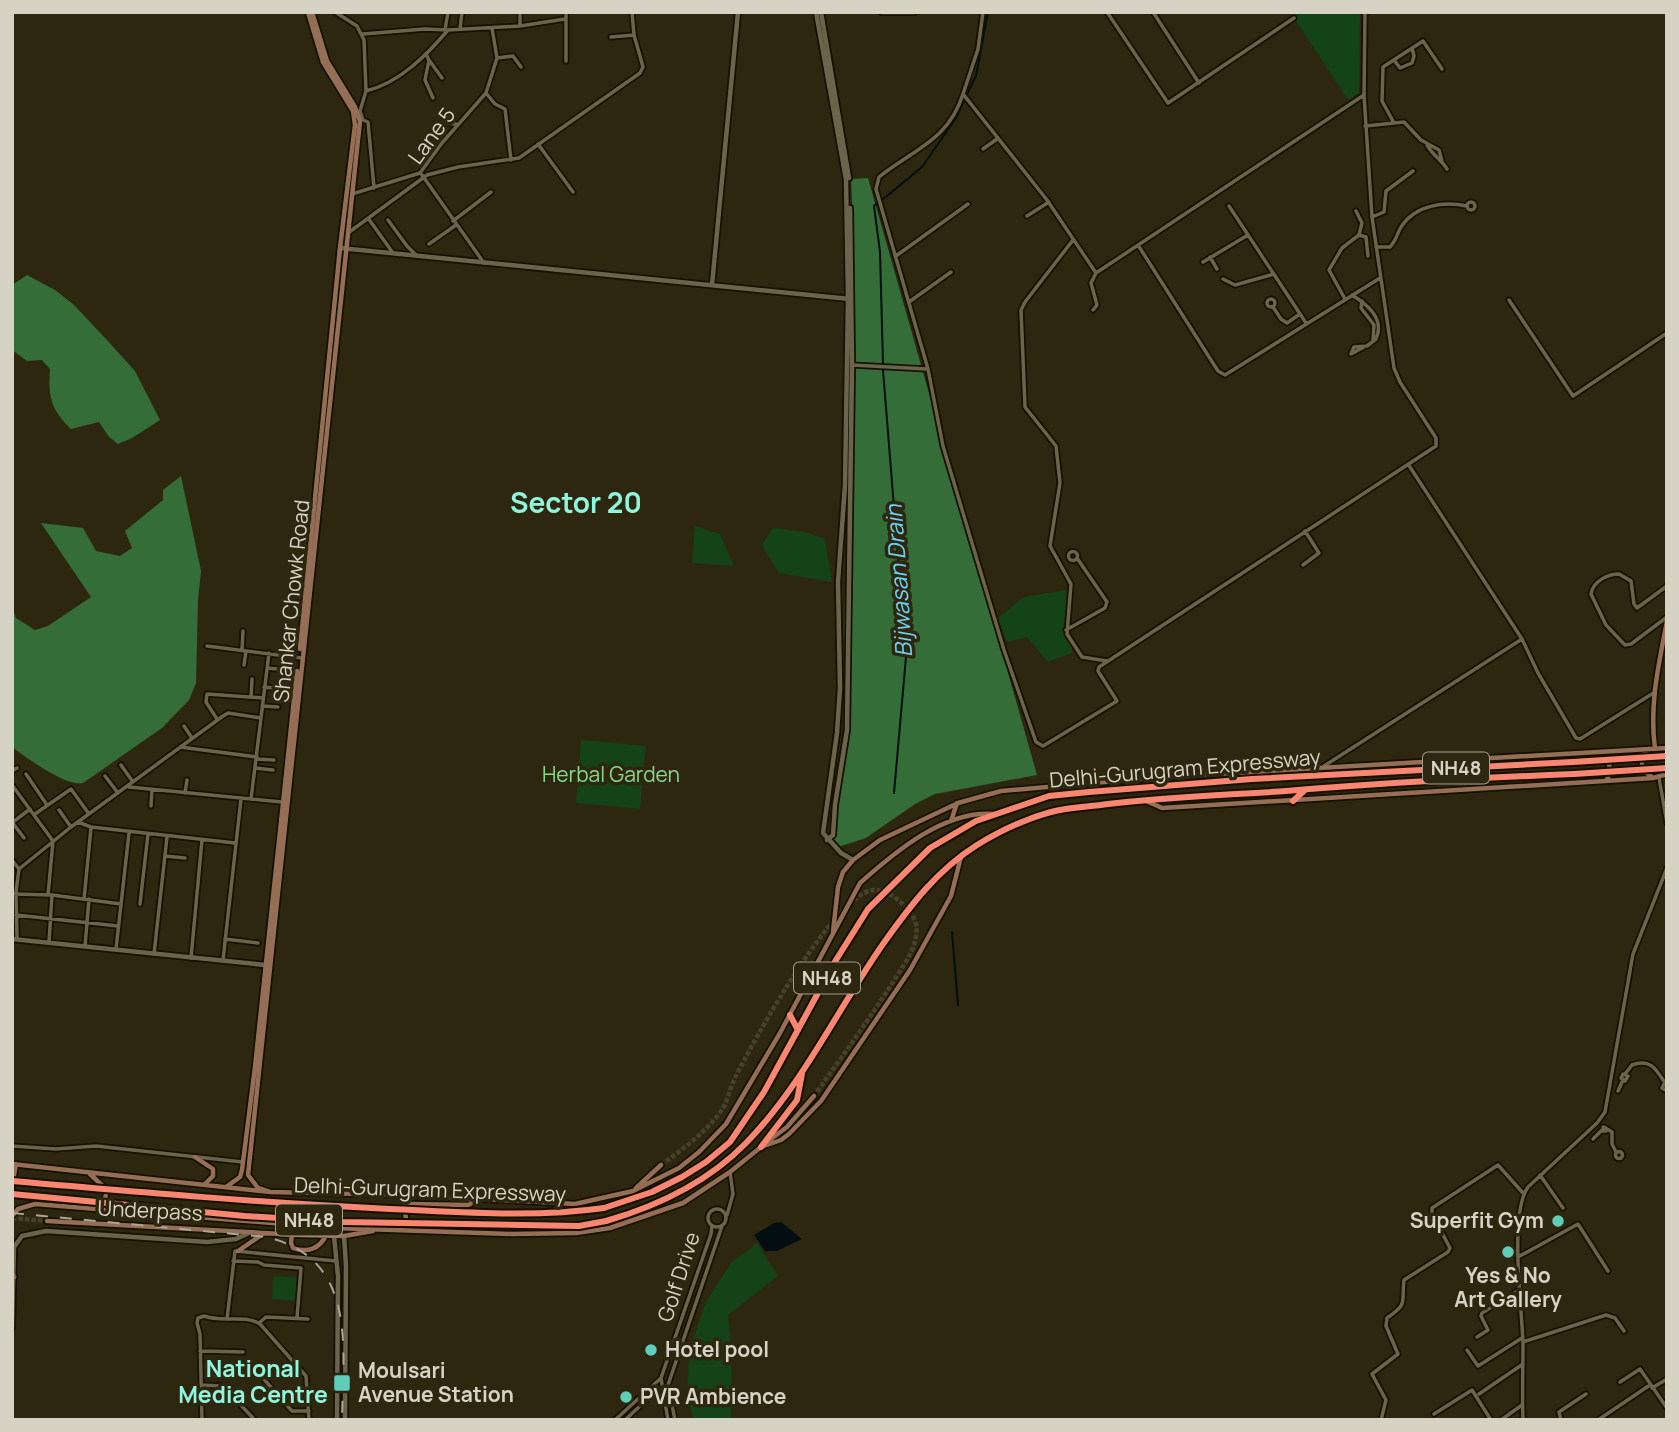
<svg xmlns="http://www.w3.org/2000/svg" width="1679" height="1432" font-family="Manrope,sans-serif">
	<rect width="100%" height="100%" fill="#2e270f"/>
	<path fill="#144318" d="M1290 12H1360L1359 93 1348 100Z
		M695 526 720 534 734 566 692 563Z
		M773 528 805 532 825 539 832 582 779 573 762 545Z
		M1066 590 1072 653 1048 662 1027 637 1007 642 998 618 1024 597Z
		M581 740 646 746 640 809 576 803Z
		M757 1243 778 1276 728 1315 732 1353 731 1420H694L687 1398 689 1352 705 1304 731 1263Z
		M273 1276 298 1278 297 1301 272 1299Z"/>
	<path fill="#346d37" d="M868 178 1037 775 935 794 915 804 866 838 841 846 830 840 846 717 844 636 854 248 851 179Z
		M27 275 55 290 73 304 107 340 135 371 160 420 132 438 118 444 109 437 99 422 71 429C51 410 48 397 50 369L42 360 27 361 12 350V285Z
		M181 476 201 571 198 600 196 683 189 700 162 728 83 783C66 787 27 758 12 747V607L16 618 35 630 48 626 91 597 41 523 83 528 96 551 120 556 132 548 125 531 163 500V490Z"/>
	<path fill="#030e13" d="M781 1222 802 1239 777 1251H765L754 1235 774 1223Z"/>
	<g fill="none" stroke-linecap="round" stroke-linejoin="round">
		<path stroke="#030e13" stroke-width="2" d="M967 94 976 76 988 12
			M882 200 922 167 956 118 964 101
			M876 204 874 206 880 252 883 363
			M883 370 906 657 894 793
			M952 932 958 1005"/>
		<path stroke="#47412a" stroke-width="4.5" stroke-dasharray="4.5 2" stroke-linecap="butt" d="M661 1165C683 1149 708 1131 723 1108 728 1099 730 1088 735 1078 752 1043 836 891 874 890 888 890 901 901 909 911 917 919 918 930 915 941 912 955 900 970 893 982 868 1021 841 1058 814 1096
			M12 1218 47 1221"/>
		<defs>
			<path id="minor" d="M335 12 357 26 364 40 366 91 360 111 363 120 368 122 374 188
				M520 12V26
				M566 12V61
				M983 12 978 49 963 94 1047 200 1096 273 1364 95
				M1107 12 1168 103 1294 18
				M1153 12 1199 83
				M460 29 462 12
				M445 30 448 12
				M363 34 425 29 448 30
				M611 37 634 35
				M426 54 429 60 425 80 433 98
				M497 58 513 56 521 67
				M429 60 442 78
				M1394 60 1400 68 1412 63 1414 56 1412 48
				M366 91C399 83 426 56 448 30L520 26 565 19
				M486 93 495 104 505 109 511 160
				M963 94C948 141 914 149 879 177L876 189 928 369 943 446 1004 650 1036 742 1043 746 1117 701 1098 671 1099 667 1436 446V438L1400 382 1394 368 1372 217 1364 95 1365 12
				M441 123 456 124
				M1394 123 1382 101 1383 67 1423 41 1442 69
				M1365 126 1404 122 1421 140 1439 150 1442 161
				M538 144 573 192
				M1427 145C1434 157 1441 159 1447 169
				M983 149 997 139
				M422 175 484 263
				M352 194 420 173 442 143 486 93 497 58 492 28
				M1467 206a4 4 0 1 1 8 0a4 4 0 1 1-8 0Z
				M1229 206 1306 323
				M1027 216 1049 202
				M1372 217 1384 212 1386 191 1413 171
				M368 218 393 253
				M388 220 407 246 417 256
				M453 221 491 192
				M348 233 427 175 458 167 519 158 640 73 643 67 634 35 632 12
				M1359 235 1366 237 1368 256
				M1073 240 1025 302 1021 310 1025 407 1056 446 1060 483 1050 546 1071 584 1067 634 1082 657 1107 661
				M429 244 456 225
				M1138 245 1218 371 1225 375 1380 278
				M1376 247H1390C1396 241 1397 234 1401 227 1415 205 1444 201 1467 206
				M896 256 968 204
				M1210 257 1217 269
				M1203 262 1248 235
				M1223 279 1235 285 1274 274
				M1352 295C1368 305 1385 319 1376 339L1367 346 1354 347 1351 354 1364 347
				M1267 303a4 4 0 1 1 8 0a4 4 0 1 1-8 0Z
				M1345 299 1329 270 1342 248 1359 235 1362 223 1356 211
				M1509 300 1573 396 1667 333
				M1362 301 1361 308 1374 325 1373 341
				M909 302 951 272
				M1273 307 1281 319 1287 323 1300 314
				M1093 310 1097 305 1091 283 1096 273
				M852 365 927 369
				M1408 464 1522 639 1538 673 1576 738 1580 739 1655 692
				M1068.5 556a4.5 4.5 0 1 1 9 0a4.5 4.5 0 1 1-9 0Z
				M1303 565 1319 553 1305 531
				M1667 586 1637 608 1634 604 1631 581 1619 574C1608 574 1593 581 1591 594L1606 625 1625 645 1631 644 1667 617
				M1066 630 1105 608 1107 602 1077 558
				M207 646 302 658
				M242 650 243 631
				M244 665 246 651
				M267 668 287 670
				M264 687 284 689
				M251 697 252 679
				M262 706 278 707
				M217 719 206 702 207 694 263 698
				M184 726 192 738
				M180 747 257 757
				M256 759 274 760
				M121 765 133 782
				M1324 766 1522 639
				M255 768 273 770
				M12 771 17 768
				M26 774 47 805
				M105 776 118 793
				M1659 778 1667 823
				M12 785 53 841 48 895
				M129 787 282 802
				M185 793 187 780
				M251 799 269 653
				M151 806 152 789
				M59 810 71 827
				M35 814 71 789 89 814
				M12 822 24 838
				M13 822 30 809
				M78 822 91 827 235 843
				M165 856 185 858
				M12 860 19 869
				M12 894 52 895 121 904
				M84 899 91 828
				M140 904 148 834
				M16 915 118 926
				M17 939 16 892 19 869 71 827 223 716 228 713 261 718
				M225 939 258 943
				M49 942 52 895
				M85 946 89 899
				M116 949 129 833
				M154 954 167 837
				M191 958 202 840
				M223 960 241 799
				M1623 1074 1628 1076 1625 1081 1621 1078Z
				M1625 1074 1632 1065C1650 1058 1656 1069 1665 1083
				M1665 1083 1662 1088 1667 1091
				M1618 1091 1623 1080
				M1603 1127 1606 1128V1131H1603Z
				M1607 1129 1612 1132V1144L1616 1152
				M1593 1139 1602 1130
				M12 1146 56 1149 96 1146 243 1162
				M1615.5 1155a3.5 3.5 0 1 1 7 0a3.5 3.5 0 1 1-7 0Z
				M1540 1175 1563 1208
				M708 1218a9 9 0 1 1 18 0a9 9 0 1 1-18 0Z
				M727 1215 733 1194 730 1172
				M1518 1257 1578 1224 1608 1271
				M233 1261 258 1262 264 1265 301 1268 297 1318
				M227 1319 235 1251 336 1261
				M259 1323 266 1317 308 1319
				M1477 1337 1488 1330 1481 1316 1482 1313 1519 1290
				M1523 1342 1606 1315 1615 1318 1624 1331
				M1467 1350 1478 1366 1522 1338
				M200 1351 243 1352
				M262 1377 292 1411H309
				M1620 1382 1640 1369 1667 1408
				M201 1385 223 1386 253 1418
				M1652 1388 1667 1379
				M1479 1394 1523 1364
				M1434 1414 1472 1390 1491 1420
				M202 1420 200 1334 197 1323 198 1318 204 1316C222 1323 244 1314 260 1324L306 1376 309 1420
				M615 1420 661 1378
				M625 1420 654 1393 668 1385
				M668 1420 661 1378 711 1234 712 1226
				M675 1420 668 1385 722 1226
				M1381 1420 1386 1400 1372 1374 1398 1354 1386 1326 1387 1318C1409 1303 1401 1303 1404 1280L1448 1252 1450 1248 1432 1214V1208L1498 1165 1523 1193
				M1501 1420 1522 1405
				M1523 1420C1522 1394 1523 1369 1523 1343 1522 1309 1509 1213 1528 1187L1597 1123 1605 1112 1633 954 1667 868
				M1561 1420 1559 1412 1586 1394
				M1598 1420 1650 1385"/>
			<path id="tertiary" d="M816 12 846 179 848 298 845 485 838 582 840 688 837 733 823 833 841 853 853 860
				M821 12 849 178
				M340 248 850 299
				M712 285 738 12
				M827 840 833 835 835 805 847 730 852 365 850 208
				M12 939 265 965
				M334 1236 338 1276 337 1420
				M344 1236 346 1266 345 1420
				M12 1327 14 1247 22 1236 46 1231 207 1242 236 1239 249 1233"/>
			<path id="secondary" d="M882 12H914
				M300 649 340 248 355 125 353 111 323 62 308 12
				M1655 748C1649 705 1659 663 1667 621
				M1649 749 1642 757V769L1653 778 1667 774
				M1607 781 1610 769 1608 758
				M1146 801 1162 808 1653 778
				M951 821 957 803
				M833 932 838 887 843 872 853 860 880 840 958 803 1001 791 1162 777 1667 748
				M767 1142 787 1127 814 1096
				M195 1157 213 1169V1176L204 1185
				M12 1164 270 1192 409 1195 575 1204 633 1191 679 1168 699 1152 726 1124 780 1033 860 883C895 852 944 810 994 814
				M90 1174 107 1190 104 1203
				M12 1186 16 1164
				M226 1187 240 1177 242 1170 255 1067 297 671
				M636 1188 661 1165
				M270 1192 258 1188 248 1175 360 121 355 107 327 61 312 12
				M12 1216 18 1209 35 1204 335 1228 512 1234 576 1233 610 1228 683 1203 730 1172 761 1147 781 1140 789 1134 821 1101 910 970 951 896 961 857
				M47 1221 300 1235 344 1236 373 1231
				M407 1225 405 1212 409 1204 468 1205 478 1200
				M292 1234 291 1243 293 1248C307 1253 320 1249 326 1235
				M238 1251 263 1234
				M12 1274 14 1277"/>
			<path id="motorway" d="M1293 801 1305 790
				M790 1015 798 1030
				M761 1147 797 1100 802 1074
				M604 1208 652 1192 682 1177 706 1162 730 1142 764 1092 836 960 868 909 930 848 976 821 1049 796 1089 792 1252 779 1573 762
				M606 1221C658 1206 708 1182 746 1143 802 1086 837 1010 883 944 910 906 937 870 977 845 1000 831 1025 819 1051 812 1069 807 1089 807 1108 804 1167 797 1226 795 1286 791 1382 783 1477 778 1574 774"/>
		</defs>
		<use href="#minor" stroke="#161000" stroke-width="7"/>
		<use href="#tertiary" stroke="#161000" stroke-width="8"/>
		<use href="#secondary" stroke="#161000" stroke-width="8"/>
		<use href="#motorway" stroke="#161000" stroke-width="10"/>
		<use href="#minor" stroke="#6b644a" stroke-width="3.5"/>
		<use href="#tertiary" stroke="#6b644a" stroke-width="4.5"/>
		<use href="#secondary" stroke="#956e56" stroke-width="4.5"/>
		<use href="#motorway" stroke="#f88671" stroke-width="6"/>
		<path stroke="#aba695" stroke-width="2" stroke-dasharray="12 12" stroke-linecap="butt" d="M12 1213 266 1237C358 1258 343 1348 342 1420"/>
		<defs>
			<path id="motorway-bridge" d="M1573 762 1667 756
				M1574 774 1667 768
				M12 1181C138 1192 264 1203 390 1209 461 1212 534 1218 604 1208
				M12 1194 245 1216 343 1222 579 1226 606 1221"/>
		</defs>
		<use href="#motorway-bridge" stroke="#161000" stroke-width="10" stroke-linecap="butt"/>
		<use href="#motorway-bridge" stroke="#f88671" stroke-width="6"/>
	</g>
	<g fill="#5eceb8" stroke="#2e270f" stroke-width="2.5">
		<circle cx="1558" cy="1221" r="7"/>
		<circle cx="1508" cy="1252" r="7"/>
		<circle cx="651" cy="1350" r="7"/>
		<rect x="333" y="1374" width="18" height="18" rx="3.5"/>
		<circle cx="626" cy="1397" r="7"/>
	</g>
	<g text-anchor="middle" stroke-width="7" stroke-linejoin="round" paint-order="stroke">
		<g fill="#2e270f" stroke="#a49f8e" stroke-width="2">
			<rect x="1423" y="752.5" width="66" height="31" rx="5"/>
			<rect x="794" y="962.5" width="66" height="31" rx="5"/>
			<rect x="276" y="1204.5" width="66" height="31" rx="5"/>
		</g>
		<g font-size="19" font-weight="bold" fill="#d7d3c4">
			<text x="1456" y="775">NH48</text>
			<text x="827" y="985">NH48</text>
			<text x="309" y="1227">NH48</text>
		</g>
		<g font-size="21" fill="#d7d3c4" stroke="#2e270f">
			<text transform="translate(432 136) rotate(-54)" y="7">Lane 5</text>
			<text transform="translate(292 601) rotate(-84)" y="7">Shankar Chowk Road</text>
			<text transform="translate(1185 769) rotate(-5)" y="7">Delhi-Gurugram Expressway</text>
			<text transform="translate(430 1190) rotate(2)" y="7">Delhi-Gurugram Expressway</text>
			<text transform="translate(150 1211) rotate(3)" y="7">Underpass</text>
			<text transform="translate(679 1277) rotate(-72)" y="7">Golf Drive</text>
		</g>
		<g font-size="21" fill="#88d88a" stroke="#2e270f">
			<text x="611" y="782">Herbal Garden</text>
		</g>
		<g font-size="21" font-weight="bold" fill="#d7d3c4" stroke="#2e270f" text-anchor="start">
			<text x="1544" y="1228" text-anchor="end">Superfit Gym</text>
			<text x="1508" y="1283" text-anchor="middle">Yes &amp; No<tspan x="1508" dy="24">Art Gallery</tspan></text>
			<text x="665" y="1357">Hotel pool</text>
			<text x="358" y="1378">Moulsari<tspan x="358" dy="24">Avenue Station</tspan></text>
			<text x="640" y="1404">PVR Ambience</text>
		</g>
		<g font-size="23" font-style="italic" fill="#6cd1f4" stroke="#2e270f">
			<text transform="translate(899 581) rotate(-94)" y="8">Bijwasan Drain</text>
		</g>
		<g font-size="23" font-weight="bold" fill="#90f5df" stroke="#2e270f">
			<text x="253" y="1377">National<tspan x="253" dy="26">Media Centre</tspan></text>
		</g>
		<g font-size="28" font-weight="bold" fill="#90f5df" stroke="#2e270f">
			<text x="576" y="513">Sector 20</text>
		</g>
	</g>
	<rect width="1679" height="1432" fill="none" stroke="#d7d3c4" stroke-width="28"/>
</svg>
